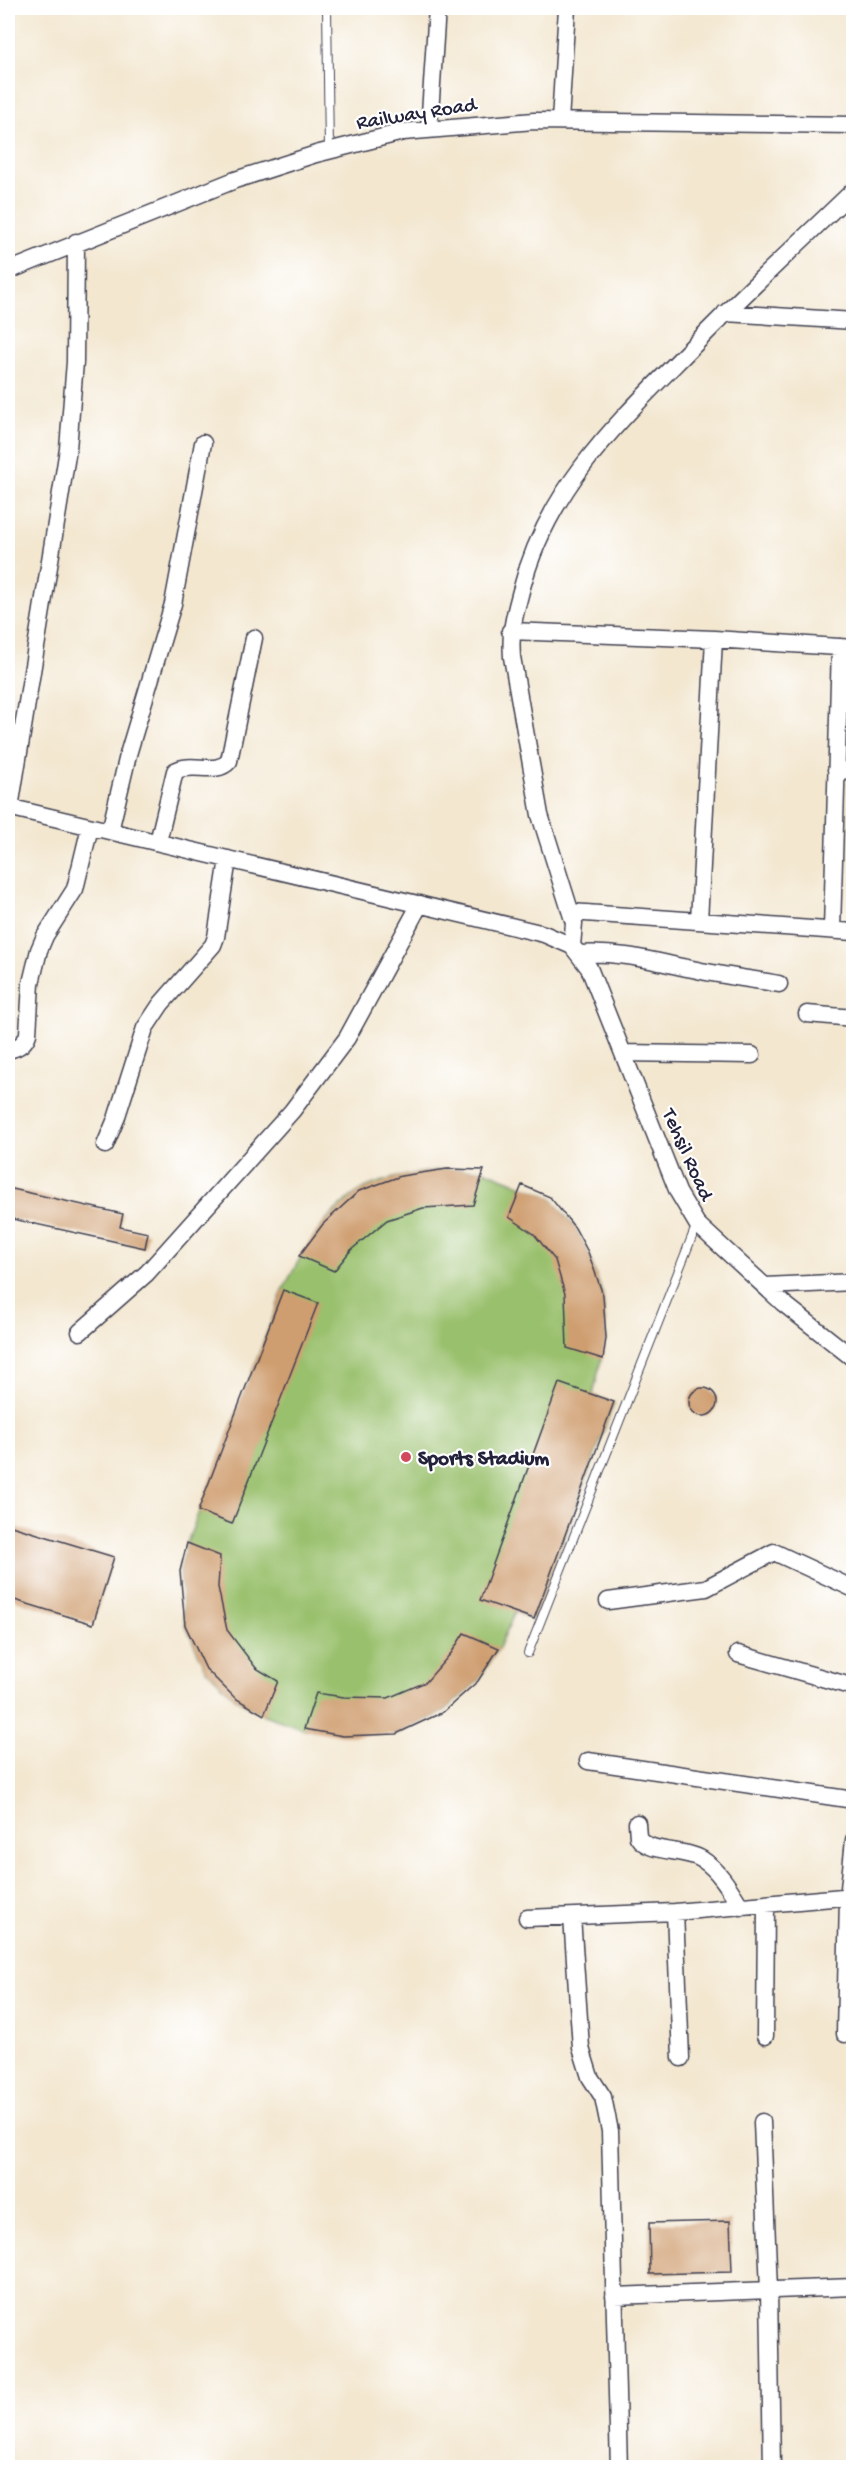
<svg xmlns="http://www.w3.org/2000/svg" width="861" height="2475" font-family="'Gochi Hand',sans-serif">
	<rect width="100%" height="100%" fill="#fff"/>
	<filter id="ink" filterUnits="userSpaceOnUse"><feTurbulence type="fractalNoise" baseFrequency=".0167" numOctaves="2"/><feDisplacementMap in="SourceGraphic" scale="12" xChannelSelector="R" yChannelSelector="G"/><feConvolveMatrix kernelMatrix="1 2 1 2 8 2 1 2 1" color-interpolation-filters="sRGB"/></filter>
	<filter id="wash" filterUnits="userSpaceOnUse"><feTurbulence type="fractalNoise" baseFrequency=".008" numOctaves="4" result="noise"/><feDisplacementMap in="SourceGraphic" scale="24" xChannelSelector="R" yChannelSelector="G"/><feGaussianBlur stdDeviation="1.35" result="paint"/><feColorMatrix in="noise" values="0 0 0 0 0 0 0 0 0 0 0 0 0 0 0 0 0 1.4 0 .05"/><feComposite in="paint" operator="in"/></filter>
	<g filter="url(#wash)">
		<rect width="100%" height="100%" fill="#f3e7d0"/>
		<path fill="#99c06c" stroke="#5e7154" stroke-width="1.5" d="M447 1169 484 1170 550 1197 575 1228 588 1252 603 1295 606 1338 593 1395 614 1403 535 1620 515 1612 499 1648 478 1681 443 1712 396 1734 304 1729 264 1715 235 1698 206 1669 185 1625 180 1571 187 1543 283 1290C301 1254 323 1215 358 1192 381 1177 421 1173 447 1169Z"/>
		<g id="blocks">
			<path fill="#cf9e70" d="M447 1169 484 1170 473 1205 423 1208 387 1220 351 1250 334 1271 299 1256 323 1224 359 1191 401 1176Z
				M522 1185 550 1197 575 1228 588 1252 603 1295 606 1338 603 1359 567 1348 565 1294 555 1260 534 1234 509 1217Z
				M8 1188 123 1214 120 1227 148 1233 145 1248 8 1218Z
				M283 1290 318 1303 232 1524 198 1511Z
				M559 1383 614 1402 534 1619 480 1600Z
				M689 1402a14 14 0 1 1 28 0a14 14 0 1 1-28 0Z
				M8 1525 114 1557 93 1624 8 1598Z
				M187 1543 220 1556 218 1587 227 1630 256 1668 278 1681 264 1715 235 1698 206 1669 185 1625 180 1571Z
				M464 1633 499 1648 478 1681 443 1712 396 1734 343 1736 304 1729 316 1693 344 1697 388 1698 426 1682 452 1652Z
				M730 2221 732 2272 650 2274 649 2223Z"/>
		</g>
	</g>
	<g filter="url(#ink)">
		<use href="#blocks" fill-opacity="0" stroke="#414051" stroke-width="1.5"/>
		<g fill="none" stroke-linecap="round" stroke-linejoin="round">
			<defs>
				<path id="service" d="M327 8 329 150
					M528 1653 697 1224"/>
				<path id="minor" d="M560 121 567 8
					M429 129 437 8
					M8 271 235 180 316 154 403 132 534 121 854 125
					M725 313 854 321
					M510 631 714 639 854 648
					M836 770 854 771
					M8 807 544 934 572 946 589 968 678 1192 697 1224 783 1303 854 1359
					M10 808 68 449 75 362 76 242
					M110 831 129 751 173 604 203 443
					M158 842 175 771C192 761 216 776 229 761L254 638
					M571 912 854 932
					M699 921 714 639
					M832 930 840 647
					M572 946 574 923 540 815 512 657C510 630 514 617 521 591 548 483 626 415 700 339 750 288 802 240 854 190
					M578 954C620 951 656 962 697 970 724 976 752 979 779 984
					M807 1014 854 1018
					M8 1050C18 1048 25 1044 28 1034L31 983 39 950 45 936 75 889 90 827
					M623 1053 752 1055
					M105 1145 116 1119 145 1028 161 1004 213 945 216 937 228 859
					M765 1286 854 1282
					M80 1332 147 1273 292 1111 347 1038 420 904
					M608 1601 706 1588 774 1552 854 1589
					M738 1654 854 1687
					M588 1761 854 1800
					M637 1823 638 1837C648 1854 685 1848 703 1860 719 1870 731 1891 741 1907
					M675 1912 681 2058
					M572 1917 581 2048 590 2077 603 2097 610 2131 619 2468
					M527 1918 675 1912 854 1896
					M845 2034 848 1898 854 1840
					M765 2036 766 1905
					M762 2122 769 2290 772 2468
					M614 2296 854 2287"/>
			</defs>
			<use href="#service" stroke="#414051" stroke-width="10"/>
			<use href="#minor" stroke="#414051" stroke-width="19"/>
			<use href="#service" stroke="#fff" stroke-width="8"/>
			<use href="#minor" stroke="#fff" stroke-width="16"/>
		</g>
	</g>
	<circle fill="#d1495b" stroke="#fff" stroke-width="2" cx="406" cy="1457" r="6"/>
	<g text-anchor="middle" stroke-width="4.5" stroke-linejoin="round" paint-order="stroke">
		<g font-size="21" fill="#22223b" stroke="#fff">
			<text transform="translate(416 112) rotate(-9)" y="7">Railway Road</text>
			<text transform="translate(689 1154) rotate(66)" y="7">Tehsil Road</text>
		</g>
		<g font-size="21" font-weight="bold" fill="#22223b" stroke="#fff" text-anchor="start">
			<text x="418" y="1464">Sports Stadium</text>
		</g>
	</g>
	<rect width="861" height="2475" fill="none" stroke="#fff" stroke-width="30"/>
</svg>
